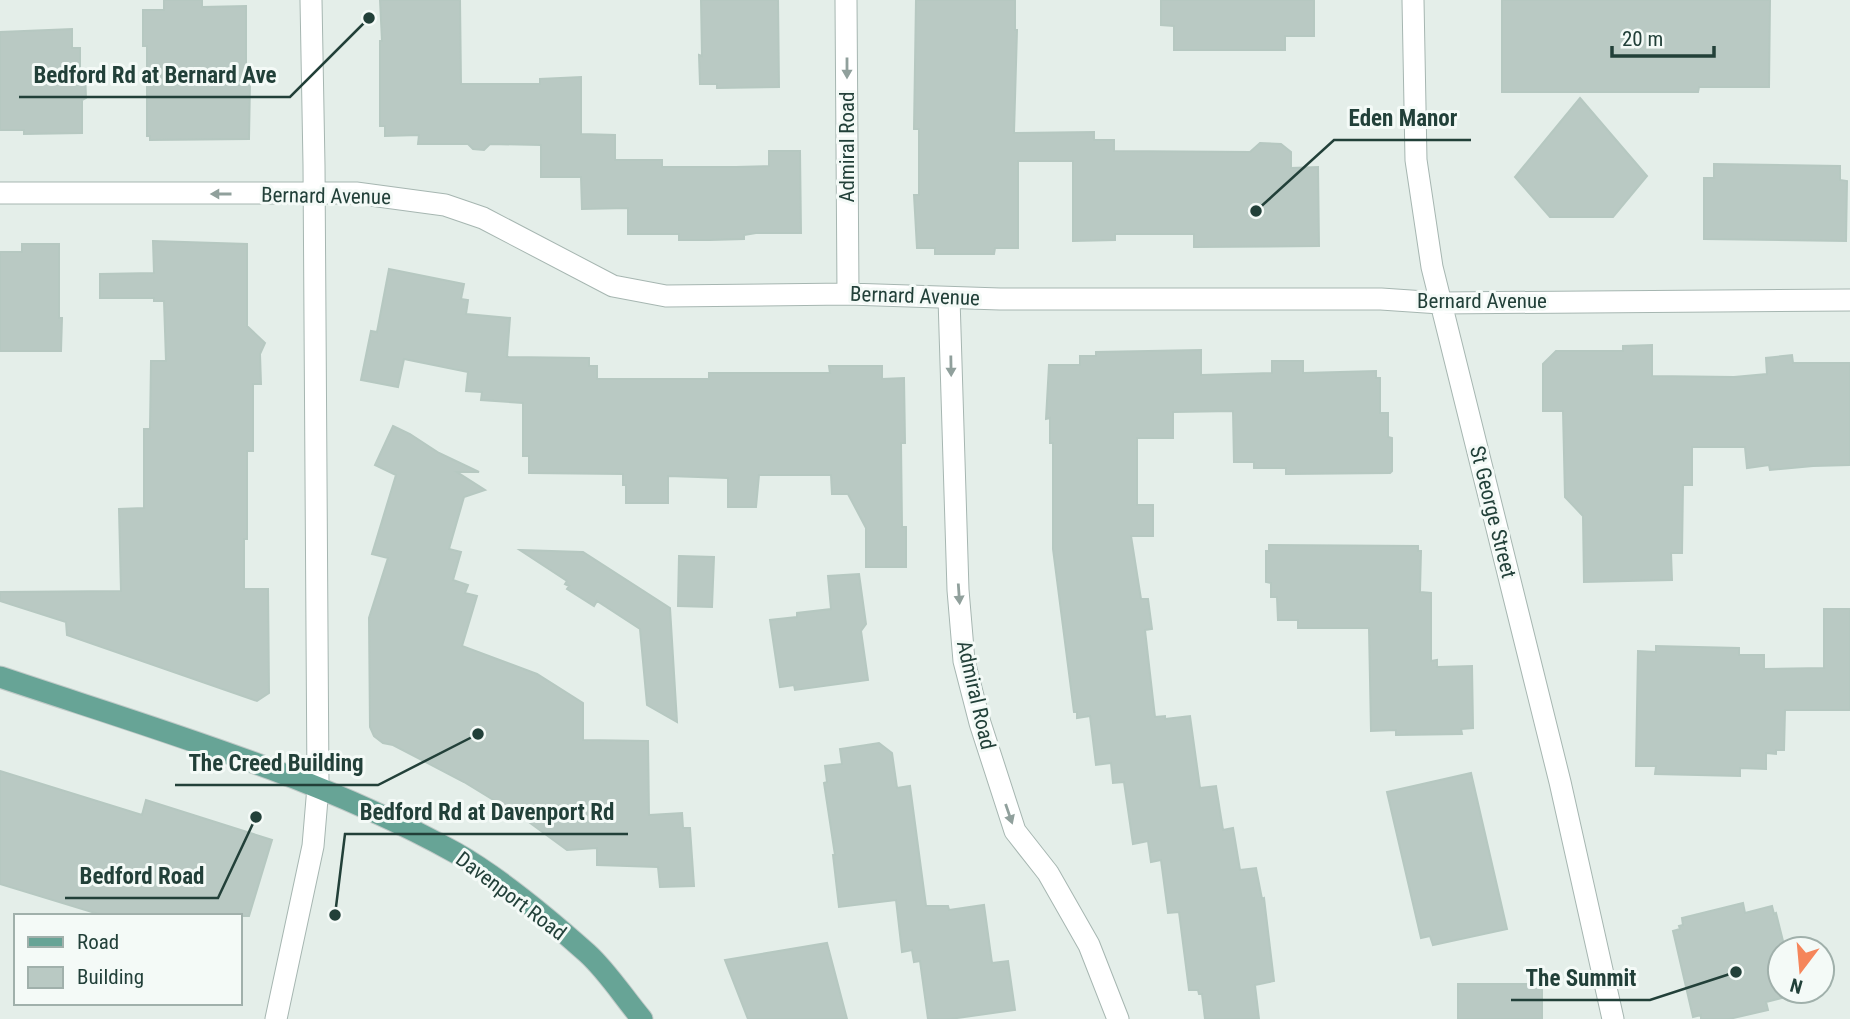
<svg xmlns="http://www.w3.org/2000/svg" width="1850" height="1019" font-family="'Roboto Condensed',sans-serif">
	<rect width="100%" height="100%" fill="#e4eee9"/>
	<path fill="#b9c9c3" stroke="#b6c8c1" stroke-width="2" d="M164 0H202V7L246 6V83H250L249 139 150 140V136H147V46H143V10H164Z
		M380 0H460L461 84H540V79L581 77V134L615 135V160H662V167H736L769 166V151H800L801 233H756L744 235V239L710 240H679V234H628V208L582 209 581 177H541V145L490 144 484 150 473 149 468 144H418L419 135 385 136V126H380V41H382Z
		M701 0H778L779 87 717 88V84H700L699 55 702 56Z
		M916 0H1015V30H1017L1014 133 1094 132V140H1114V151L1250 152 1260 143 1281 144 1291 152V168L1318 167 1319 246 1194 247V234H1115V240L1073 241V161H1018V248H995L994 254H935V248H917L914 195H919V129H914Z
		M1161 0H1314V36H1285V50H1174V26L1161 25Z
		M1502 0H1770L1769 87H1699L1698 92H1502Z
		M72 29V48H80V70H85L86 98 82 100V133L24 134V130H0V32Z
		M1580 98 1647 176 1613 217H1550L1515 177Z
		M1714 164 1840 166V180L1847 181 1846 241 1704 239V178H1714Z
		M153 241 247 244V326L265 343 260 354 261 384H253V451H247V539H244V589H268L269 693 257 701 67 635 66 622 0 601V592L121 591 119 509 144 508V429H150L151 361H166L164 301H154V298H100V274L154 273Z
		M22 244H59V318H62L61 351H0V252H22Z
		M389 269 464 284 461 299 468 300 466 314 510 318 507 357 589 358V366H597V379H709V373H830L829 366H882V379L904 378 905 443H901L902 527H906V567H866V528L848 494H832L831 475H759L756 507H728V478L668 476V503H626V485H623V474L529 473V456H523V403L481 400 482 392 466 391 468 372 404 359 398 387 361 380 371 331 377 332Z
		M1652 345V376L1734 377 1767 374 1766 358 1792 355 1793 363H1850V465L1813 466 1770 470 1769 465 1747 468 1745 447H1692V485H1683L1682 553H1671L1672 580 1584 582 1583 516 1565 497 1563 411H1543V364L1556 351H1623V346Z
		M1201 350V375L1272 373V361H1303V373L1376 371V378H1380V413H1388V437L1392 438V471L1390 473 1286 474V468H1254V462H1234L1233 411 1173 412V438H1137V505H1153V536H1131L1141 599H1148L1152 629 1145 630 1155 717 1165 716V719L1190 716 1200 788 1216 786 1223 830 1233 828 1240 870 1256 868 1262 899 1264 898 1274 981 1255 985 1259 1019H1205L1202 994H1199L1198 990H1189L1179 912 1168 913 1161 860 1151 862 1148 841 1133 844 1124 782 1113 783 1111 763 1096 765 1090 716 1077 718V712H1074L1053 549V443H1050V418L1046 419 1049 365H1080V356H1096V352Z
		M393 426 410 434 439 453 479 472H457L485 490 464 497 449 549 461 552 453 580 468 585 465 593 477 596 462 646 537 674 583 703V740L648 741 649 815 682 813 683 828H690L694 886 660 887 658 867 597 865V848L567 850 526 820 464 782 393 745 383 743 374 736 370 727 369 618 388 558 372 554 396 475 375 465Z
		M1269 545 1418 546V551H1421L1420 592 1431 593V661L1437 660V667L1472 666 1473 728 1461 729 1462 734 1396 735V730L1371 731 1369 628H1298V620H1278L1277 597H1271V583L1266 582V551H1269Z
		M520 550 583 552 670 608 677 722 647 705 640 629 597 601 594 606 567 589 569 586 565 584 567 581Z
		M679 556 714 557 712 607 678 606Z
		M859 574 866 624 861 631 868 680 795 690 794 685 780 687 770 620 797 617V613L831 609 828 576Z
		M1824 609H1850V710H1785L1784 750H1776V754L1766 753V769L1740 768V776L1655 774 1656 766H1636L1638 651 1656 652V646L1739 648V655H1764V669L1824 668Z
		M879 743 892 753 897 788 910 786 926 906H948L949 910 984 905 992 963 1008 961 1015 1010 950 1019H928L920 961 914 962 912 950 902 952 896 900 839 907 833 855H835L824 783 827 782 825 766 842 764 840 749Z
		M0 771 142 815 146 800 272 840 249 916H105L0 884Z
		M1471 773 1507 929 1433 945 1430 936 1421 938 1387 792Z
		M1743 903 1745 913 1772 906 1774 914 1776 913 1785 949H1780V991H1792L1793 995 1766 1002 1768 1010 1729 1019H1701V1015L1693 1017 1673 931 1680 929 1679 926 1683 925 1682 918Z
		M827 943 847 1019H748L725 960Z
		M1458 984H1542V1019H1458Z"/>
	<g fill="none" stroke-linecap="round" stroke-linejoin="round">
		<defs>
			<path id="minor" d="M846 0 848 294
				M1413 0 1416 160 1432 267 1560 782 1613 1019
				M0 193H356L445 205 483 218 613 286 666 296 848 294 1000 299H1381L1440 303 1850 300
				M949 298 958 590 964 661 980 723 1015 831 1048 873 1089 945 1118 1019
				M276 1019 313 846 318 787 314 165 311 0"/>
			<path id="major" d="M0 677C155 729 313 774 456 853 500 878 550 920 587 953 608 972 624 998 642 1019"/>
		</defs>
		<use href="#minor" stroke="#a6b6b1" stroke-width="23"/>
		<use href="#major" stroke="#c1cac8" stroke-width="23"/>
		<use href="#minor" stroke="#fff" stroke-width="21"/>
		<use href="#major" stroke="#67a496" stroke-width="21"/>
	</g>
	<defs><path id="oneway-solid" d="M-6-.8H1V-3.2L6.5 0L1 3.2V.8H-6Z" transform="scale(1.75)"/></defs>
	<g fill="#90a09c">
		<use href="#oneway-solid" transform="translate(847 68) rotate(90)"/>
		<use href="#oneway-solid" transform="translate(221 194) rotate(-180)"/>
		<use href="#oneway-solid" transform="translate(951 366) rotate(89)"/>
		<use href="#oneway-solid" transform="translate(959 594) rotate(86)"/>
		<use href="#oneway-solid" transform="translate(1009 814) rotate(71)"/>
	</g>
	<g text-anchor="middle" stroke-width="6" stroke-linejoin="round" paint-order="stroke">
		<g font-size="21" fill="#224039" stroke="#f4faf7">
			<text transform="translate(847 147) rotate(-90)" y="7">Admiral Road</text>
			<text transform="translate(326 196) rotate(1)" y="7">Bernard Avenue</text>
			<text transform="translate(915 296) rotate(2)" y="7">Bernard Avenue</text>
			<text x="1482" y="308">Bernard Avenue</text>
			<text transform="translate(1493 512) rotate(76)" y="7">St George Street</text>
			<text transform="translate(976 695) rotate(77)" y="7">Admiral Road</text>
			<text transform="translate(511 896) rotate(37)" y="7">Davenport Road</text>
		</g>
	</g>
	<path fill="none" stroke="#224039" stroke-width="2.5" d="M369 18L290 97H19M1256 211L1334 140H1471M478 734L378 785H175M335 915L345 834H628M256 817L218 898H65M1736 972L1650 1000H1511"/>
	<g fill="#224039" stroke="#f4faf7" stroke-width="2.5">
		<circle cx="369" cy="18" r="7"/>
		<circle cx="1256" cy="211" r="7"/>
		<circle cx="478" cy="734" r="7"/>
		<circle cx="335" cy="915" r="7"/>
		<circle cx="256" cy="817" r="7"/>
		<circle cx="1736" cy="972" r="7"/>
	</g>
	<g font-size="23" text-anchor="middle" font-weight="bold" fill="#224039" stroke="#f4faf7" stroke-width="6" stroke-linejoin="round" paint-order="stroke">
		<text x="155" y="83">Bedford Rd at Bernard Ave</text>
		<text x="1403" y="126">Eden Manor</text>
		<text x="276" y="771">The Creed Building</text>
		<text x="487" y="820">Bedford Rd at Davenport Rd</text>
		<text x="142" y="884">Bedford Road</text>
		<text x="1581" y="986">The Summit</text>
	</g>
	<rect x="14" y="914" width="228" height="91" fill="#f4faf7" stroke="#a0b0ab" stroke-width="2"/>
	<rect x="28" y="937" width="35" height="10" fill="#67a496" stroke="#a0b0ab" stroke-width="2"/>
	<text x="77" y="949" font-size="21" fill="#224039">Road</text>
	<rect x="28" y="967" width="35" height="21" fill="#b9c9c3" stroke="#a0b0ab" stroke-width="2"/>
	<text x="77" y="984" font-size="21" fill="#224039">Building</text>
	<g transform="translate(1801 970) rotate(196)"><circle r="33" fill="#f4faf7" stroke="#a0b0ab" stroke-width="2"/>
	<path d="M0-5L12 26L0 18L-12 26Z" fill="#f5855a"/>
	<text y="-10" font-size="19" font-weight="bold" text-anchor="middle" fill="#224039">N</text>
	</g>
	<path d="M1612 46v10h102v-10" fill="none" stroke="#224039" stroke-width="3.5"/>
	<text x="1622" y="46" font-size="21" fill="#224039" stroke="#f4faf7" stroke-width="5" paint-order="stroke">20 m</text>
</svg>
